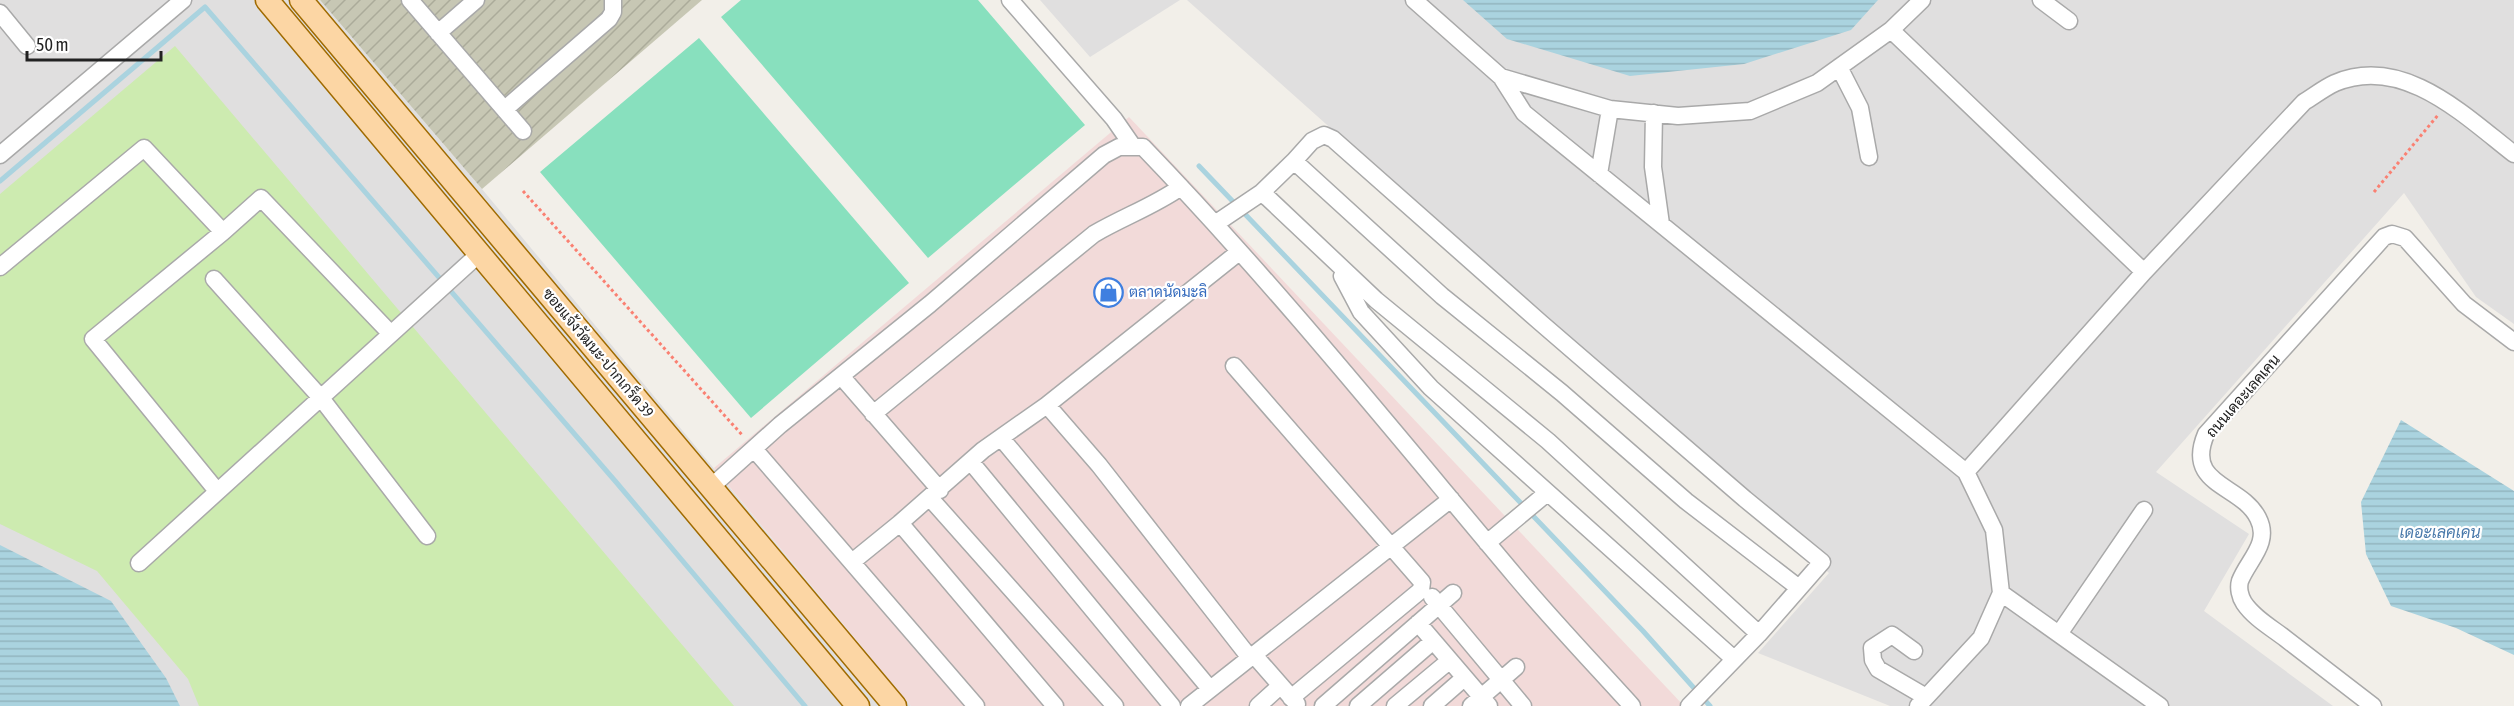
<svg xmlns="http://www.w3.org/2000/svg" width="2514" height="706" font-family="'Asap Condensed',Sarabun,sans-serif">
	<defs>
		<pattern id="construction-furrows" width="10" height="10" patternUnits="userSpaceOnUse" patternTransform="scale(1.5)"><rect width="10" height="10" fill="#c7c7b4"/><path d="M-1 1l2-2M0 10L10 0M9 11l2-2" fill="none" stroke="#abab9a"/></pattern>
		<pattern id="water-rules" width="6" height="5" patternUnits="userSpaceOnUse" patternTransform="scale(1.5)"><rect width="6" height="5" fill="#aad3df"/><path d="M0 2.5h6" fill="none" stroke="#92b5bf"/></pattern>
	</defs>
	<rect width="100%" height="100%" fill="#f2efe9"/>
	<path fill="#e0dfdf" d="M0 0H320L482 189 911 706H0Z
		M1040 0H1180L1090 57Z
		M1187 0H2514V324L2476 297 2404 193 2156 472 2249 534 2204 611 2333 706H1890L1758 653 1829 573Z"/>
	<path fill="#f2dad9" d="M1129 117 1684 706H911L714 468Z"/>
	<path fill="url(#construction-furrows)" d="M320 0H702L482 189Z"/>
	<path fill="#cdebb0" d="M175 46 734 706H199L188 679 97 571 0 524V194Z"/>
	<path fill="#88e0be" d="M741 0H978L1085 125 928 258 721 17Z
		M699 38 909 283 751 418 540 172Z"/>
	<path fill="url(#water-rules)" d="M1463 0H1878L1851 30 1744 64 1630 76 1507 39Z
		M2401 420 2514 491V655L2456 628 2391 606 2366 554 2361 502Z
		M0 545 111 601 166 678 180 706H0Z"/>
	<g fill="none" stroke-linecap="round" stroke-linejoin="round">
		<path stroke="#aad3df" stroke-width="5" d="M1199 166 1643 631 1710 706
			M0 181 205 7 616 482 805 706"/>
		<defs>
			<path id="minor" d="M410 0 523 131
				M1010 0 1114 119 1132 145
				M1414 0 1501 77 1610 109 1678 116 1750 111 1817 83 1891 30 1922 0
				M2041 0 2069 21
				M0 13 27 46
				M1891 30 2144 272
				M438 33 476 0
				M1839 67 1860 108 1869 157
				M1501 77 1524 113 1966 472
				M505 109 609 19 613 12V0
				M1654 113 1653 167 1661 224
				M0 155 183 0
				M1294 161 1312 141 1324 135 1333 139 1541 323 1745 499 1822 562 1759 634 1689 706
				M1599 174 1610 109
				M1261 193 1294 161 1442 296 1562 393 1686 501 1799 588
				M1215 224 1261 193 1268 198 1376 300 1548 441 1759 634
				M0 267 144 148 223 232 261 198 391 334
				M1342 276 1361 312 1431 388 1734 659
				M214 279 321 398 427 536
				M1234 366 1422 582 1421 590 1291 698
				M841 376 940 490
				M1047 405 1239 252
				M873 414 1094 234C1123 217 1154 206 1181 187
				M1002 439 1210 689
				M754 449 976 706
				M971 462 1172 706
				M711 487 780 425 930 304 1104 155 1119 147H1143C1275 284 1394 432 1516 577 1553 621 1593 663 1632 706
				M217 491 93 339 223 232
				M930 498 1115 706
				M900 523 983 450 1047 405 1099 465 1250 658
				M1487 543 1547 493
				M852 562 900 523 1055 706
				M139 563 479 254
				M2001 593 2160 706
				M1432 597 1523 706
				M1418 623 1489 706
				M2059 634 2144 510
				M1914 651 1892 635 1872 648 1873 660 1878 669 1926 697
				M1254 655 1297 704
				M1189 706 1451 499
				M1258 706 1280 686
				M1323 706 1453 593
				M1358 706 1432 642
				M1395 706 1449 661
				M1432 706 1464 678
				M1471 706 1516 667
				M1918 706 1981 638 2001 593 1994 530 1966 472 2144 272 2304 102C2314 96 2324 88 2335 83 2403 54 2465 116 2514 154
				M2373 706C2344 684 2315 661 2286 639 2272 628 2254 618 2244 603 2240 597 2238 588 2240 581 2248 560 2271 543 2258 518 2241 484 2184 486 2206 434L2384 237 2392 234 2405 238 2464 304 2514 342"/>
			<path id="major" d="M267 0 858 706
				M301 0 895 706"/>
		</defs>
		<use href="#minor" stroke="#a9a9a9" stroke-width="19"/>
		<use href="#major" stroke="#a06b00" stroke-width="25"/>
		<path stroke="#fa8072" stroke-width="3" stroke-dasharray="3 3" stroke-linecap="butt" d="M523 191 743 436
			M2374 192 2438 115"/>
		<use href="#minor" stroke="#fff" stroke-width="16"/>
		<use href="#major" stroke="#fcd6a4" stroke-width="22"/>
	</g>
	<defs>
		<symbol id="shop-ring" viewBox="-11 -11 22 22"><circle r="9.5" fill="#fff" stroke="#3f7fe0" stroke-width="1.5"/><path d="M-5-2.5h2.3a2.7 3.5 0 0 1 5.4 0H5L5.5 6h-11ZM-1.5-2.5h3a1.5 2.3 0 0 0-3 0Z" fill="#3f7fe0"/></symbol>
	</defs>
	<g fill-rule="evenodd">
		<use href="#shop-ring" x="1092" y="276" width="33" height="33"/>
	</g>
	<g text-anchor="middle" stroke-width="4.5" stroke-linejoin="round" paint-order="stroke">
		<g font-size="15" fill="#366cbe" stroke="#fff" text-anchor="start">
			<text x="1129" y="297">ตลาดนัดมะลิ</text>
		</g>
		<g font-size="15" fill="#222" stroke="#fff">
			<text transform="translate(598 353) rotate(50)" y="5">ซอยแจ้งวัฒนะ-ปากเกร็ด 39</text>
			<text transform="translate(2243 396) rotate(-49)" y="5">ถนนเดอะเลคเคน</text>
		</g>
		<g font-size="16" font-style="italic" fill="#4a7aab" stroke="#fff">
			<text x="2440" y="538">เดอะเลคเคน</text>
		</g>
	</g>
	<path d="M27 51v9h134v-9" fill="none" stroke="#222222" stroke-width="3"/>
	<text x="36" y="51" font-size="18" fill="#222222" stroke="#ffffff" stroke-width="4.5" paint-order="stroke">50 m</text>
</svg>
